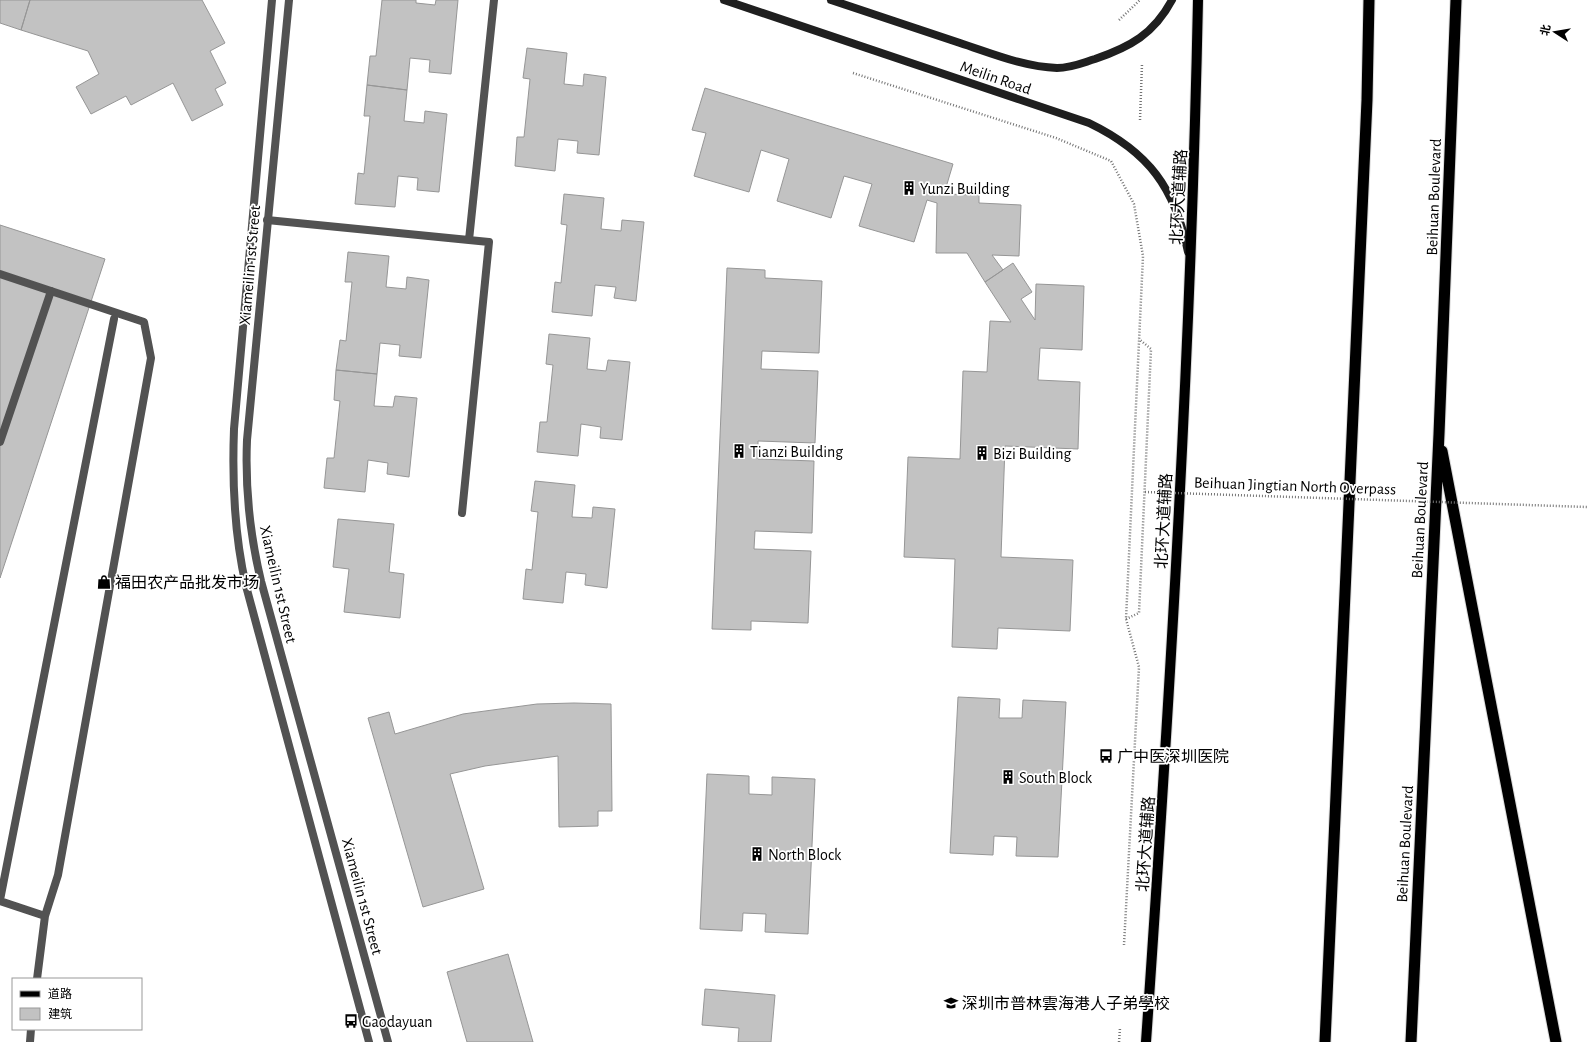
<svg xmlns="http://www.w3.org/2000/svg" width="1587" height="1042" font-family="'Alegreya Sans','Noto Sans SC',sans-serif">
	<rect width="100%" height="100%" fill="#fff"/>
	<path fill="#c2c2c2" stroke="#969696" d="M0 0H30L21 30 0 23Z
		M30 0H202L225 43 210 51 226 83 215 89 223 105 192 121 173 83 131 105 126 96 91 114 76 87 99 74 88 51 21 30Z
		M382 0H416V3L435 5 436 0H458L451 74 429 72 430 60 410 58 407 90 367 85 370 56H376Z
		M527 48 567 53 564 84 583 86 584 74 606 77 599 155 577 153 578 141 558 139 555 171 515 166 517 137H524L530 79 523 78Z
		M367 85 407 90 404 121 424 123 425 111 447 114 439 192 417 190 418 178 398 176 395 207 355 204 358 173 364 174 370 116H364Z
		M705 88 953 164 944 194 979 195V203L1021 205 1019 256 992 255 1003 270 985 282 967 253H936L937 203 927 200 914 242 859 226 872 184 844 176 831 218 777 201 789 159 761 150 749 192 694 176 706 133 692 130Z
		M564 194 604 198 601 229 621 231 622 220 644 222 636 301 614 298 616 287 595 285 592 316 552 312 555 282 561 283 567 225 561 224Z
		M0 225 105 259 0 578Z
		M348 252 389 256 386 287 406 289 407 277 429 280 421 358 399 356 400 345 380 343 377 374 336 370 340 340 346 341 352 282H345Z
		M1013 263 1032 292 1021 299 1035 320 1036 284 1084 286 1082 350 1040 348 1038 380 1080 382 1078 449 1005 446 1001 557 1073 560 1070 631 998 628 997 649 952 647 955 559 904 557 908 457 960 459 963 371 987 372 990 321 1011 322 985 282Z
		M727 268 765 270V278L822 281 819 353 762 351 761 369 818 371 815 443 758 441V459L814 461 812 533 755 531 754 549 811 551 808 623 751 621V630L712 629Z
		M549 334 590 338 587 369 606 371 608 360 630 362 622 440 600 438 601 427 581 424 578 456 537 452 540 422H547L553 365 546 364Z
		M336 370 377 374 374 406 393 407 395 396 417 398 409 477 387 474 388 463 368 460 365 492 324 488 327 458H334L340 401 334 400Z
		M535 481 575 485 572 517 592 518 593 507 615 509 607 588 585 585 586 574 566 572 563 603 523 599 526 569 532 570 538 512 531 511Z
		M338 519 394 524 389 572 404 574 400 618 344 612 349 569 333 567Z
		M958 697 1000 699 999 718H1022L1023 700 1066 702 1058 857 1016 856 1017 837 994 836 993 855 950 853Z
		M574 703 611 704 612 811H598V826L559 827 558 756 485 766 450 774 484 889 423 907 368 718 389 712 395 734 463 714 537 704Z
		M707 774 749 776V794L772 795V777L815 779 808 934 765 932 766 914 743 913 742 931 700 929Z
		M508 954 533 1042H467L447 972Z
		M705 989 775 995 771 1042H738L739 1028 702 1025Z"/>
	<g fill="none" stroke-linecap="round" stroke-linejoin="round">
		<defs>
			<path id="primary" d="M1146 1042C1170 695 1191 348 1198 0"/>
			<path id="trunk" d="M1442 451 1556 1042
				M1325 1042 1367 100 1369 0
				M1411 1042 1439 434 1456 0"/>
		</defs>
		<use href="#primary" stroke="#dbdbdb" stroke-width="12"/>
		<use href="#trunk" stroke="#dbdbdb" stroke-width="13"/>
		<path stroke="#747474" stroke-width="2.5" stroke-dasharray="1 2" stroke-linecap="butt" d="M1119 20 1140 0
			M853 73 1056 138 1111 161 1134 204 1143 256 1126 619 1139 667 1124 945
			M1140 120 1142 64
			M1126 619 1139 613 1151 349 1139 339
			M1119 1042 1120 1028"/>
		<path stroke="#525252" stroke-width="8" d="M267 220 489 242 462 513
			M469 240 494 0
			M0 274 144 322 151 358 58 875 45 916 37 979
			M0 900 114 319
			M0 901 45 916
			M30 1042 31 1029"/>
		<path stroke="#525252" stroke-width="8" d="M272 0 234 429C232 482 234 534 246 586L369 1042
			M289 0 247 440C245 488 250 535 261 581L388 1042"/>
		<path stroke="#1f1f1f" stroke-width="8" d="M724 0 1089 123C1149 152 1175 188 1188 252
			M831 0C874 14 917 29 960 43 991 53 1024 67 1057 68 1071 68 1082 63 1095 59 1130 47 1154 34 1172 0"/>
		<use href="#primary" stroke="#000" stroke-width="10"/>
		<use href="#trunk" stroke="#000" stroke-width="11"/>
		<path stroke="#747474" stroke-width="2.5" stroke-dasharray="1 2" stroke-linecap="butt" d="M1145 492 1587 507"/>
		<path stroke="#525252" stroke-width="8" d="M0 442 51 291"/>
	</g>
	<defs>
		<symbol id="building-bare" viewBox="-9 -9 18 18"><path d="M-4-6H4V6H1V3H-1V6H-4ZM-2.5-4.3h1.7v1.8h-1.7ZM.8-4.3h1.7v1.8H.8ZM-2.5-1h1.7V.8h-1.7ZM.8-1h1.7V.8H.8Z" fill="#000" stroke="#fff" stroke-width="2.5" paint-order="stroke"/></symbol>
		<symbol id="shop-bare" viewBox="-9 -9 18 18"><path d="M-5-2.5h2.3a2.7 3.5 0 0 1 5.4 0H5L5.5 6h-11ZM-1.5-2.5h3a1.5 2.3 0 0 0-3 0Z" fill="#000" stroke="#fff" stroke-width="2.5" paint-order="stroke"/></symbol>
		<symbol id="bus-bare" viewBox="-9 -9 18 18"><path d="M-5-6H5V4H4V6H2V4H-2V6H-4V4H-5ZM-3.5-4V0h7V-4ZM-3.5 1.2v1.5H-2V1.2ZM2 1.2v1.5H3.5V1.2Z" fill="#000" stroke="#fff" stroke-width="2.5" paint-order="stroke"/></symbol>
		<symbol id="school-bare" viewBox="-9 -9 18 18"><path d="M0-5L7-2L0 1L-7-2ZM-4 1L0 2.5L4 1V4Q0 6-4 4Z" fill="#000" stroke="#fff" stroke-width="2.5" paint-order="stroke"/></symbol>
	</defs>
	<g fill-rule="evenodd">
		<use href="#building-bare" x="899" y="178" width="20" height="20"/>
		<use href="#building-bare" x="729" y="441" width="20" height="20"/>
		<use href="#building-bare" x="972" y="443" width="20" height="20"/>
		<use href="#shop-bare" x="94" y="572" width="20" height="20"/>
		<use href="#bus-bare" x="1096" y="746" width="20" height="20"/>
		<use href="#building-bare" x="998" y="767" width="20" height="20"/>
		<use href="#building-bare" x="747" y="844" width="20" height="20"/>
		<use href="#school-bare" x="941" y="993" width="20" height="20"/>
		<use href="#bus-bare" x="341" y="1011" width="20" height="20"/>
	</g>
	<g text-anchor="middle" stroke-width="3.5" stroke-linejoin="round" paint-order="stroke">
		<g font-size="16" fill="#000" stroke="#fff">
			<text transform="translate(996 77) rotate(19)" y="6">Meilin Road</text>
			<text transform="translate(1178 197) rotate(-87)" y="6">北环大道辅路</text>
			<text transform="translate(1433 197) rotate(-88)" y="6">Beihuan Boulevard</text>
			<text transform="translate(249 265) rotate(-85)" y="6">Xiameilin 1st Street</text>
			<text transform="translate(1295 485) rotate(2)" y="6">Beihuan Jingtian North Overpass</text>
			<text transform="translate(1419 520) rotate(-87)" y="6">Beihuan Boulevard</text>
			<text transform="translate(1163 521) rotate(-87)" y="6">北环大道辅路</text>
			<text transform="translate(279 584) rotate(77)" y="6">Xiameilin 1st Street</text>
			<text transform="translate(1145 844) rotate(-86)" y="6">北环大道辅路</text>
			<text transform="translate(1404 844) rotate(-87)" y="6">Beihuan Boulevard</text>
			<text transform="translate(363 896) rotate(75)" y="6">Xiameilin 1st Street</text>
		</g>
		<g font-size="16" fill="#000" stroke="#fff" text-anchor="start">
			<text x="920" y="194">Yunzi Building</text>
			<text x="750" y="457">Tianzi Building</text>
			<text x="993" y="459">Bizi Building</text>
			<text x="115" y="588">福田农产品批发市场</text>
			<text x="1117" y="762">广中医深圳医院</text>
			<text x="1019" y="783">South Block</text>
			<text x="768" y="860">North Block</text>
			<text x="962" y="1009">深圳市普林雲海港人子弟學校</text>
			<text x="362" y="1027">Gaodayuan</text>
		</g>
	</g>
	<rect x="12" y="978" width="130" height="52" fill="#ffffff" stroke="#999999"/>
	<rect x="20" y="991" width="20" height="6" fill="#000000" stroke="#999999"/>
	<text x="48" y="998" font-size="12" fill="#000000">道路</text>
	<rect x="20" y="1008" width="20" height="12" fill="#c2c2c2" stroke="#999999"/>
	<text x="48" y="1018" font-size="12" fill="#000000">建筑</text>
	<g transform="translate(1555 32) rotate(282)" stroke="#ffffff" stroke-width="3" paint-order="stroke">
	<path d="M0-3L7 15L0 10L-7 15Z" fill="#000000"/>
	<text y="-6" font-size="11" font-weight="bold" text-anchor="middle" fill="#000000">北</text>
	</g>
</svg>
